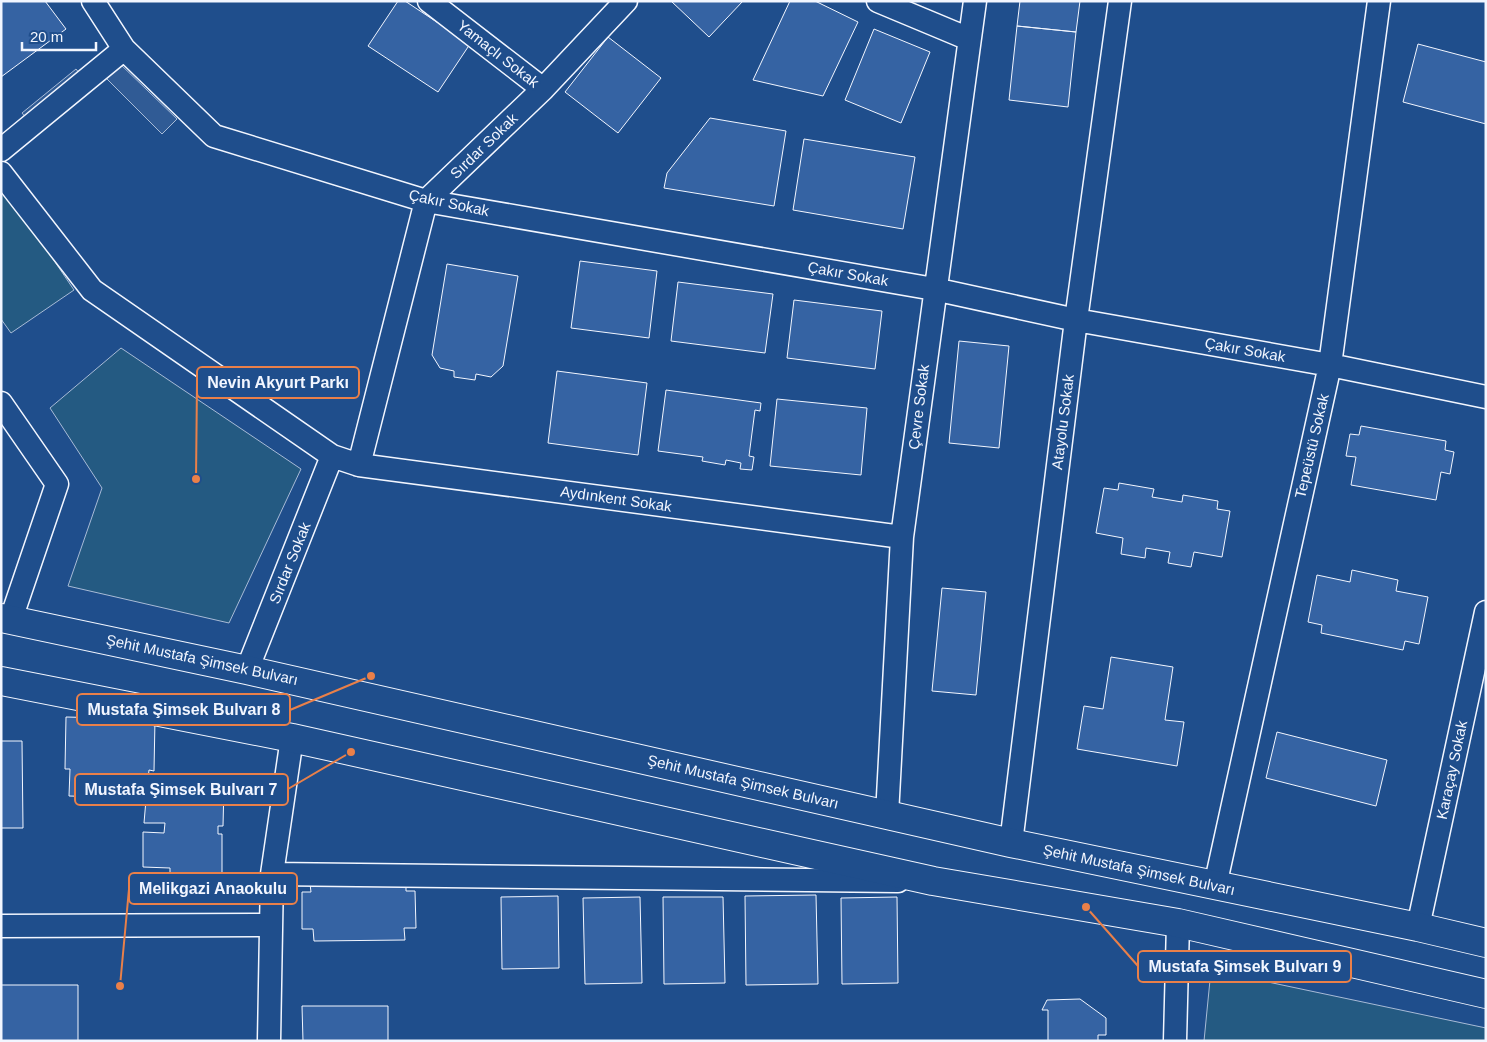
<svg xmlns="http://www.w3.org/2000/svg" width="1487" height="1042" font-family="Arial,sans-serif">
	<rect width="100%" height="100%" fill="#1f4e8c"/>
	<path fill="#245a82" stroke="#a8bbd7" d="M1 182 74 290 11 333 1 319Z
		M121 348 301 469 229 623 68 586 102 488 50 408Z
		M1211 970 1486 1028V1041H1204Z"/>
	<path fill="#305b95" stroke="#a8bbd7" d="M117 61 177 119 162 134 103 75Z
		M76 69 88 84 36 130 22 113Z"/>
	<path fill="#3563a3" stroke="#f2f6ff" d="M1 1H45L66 29 1 77Z
		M398 1H405L470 44 438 92 368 46Z
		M671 1H743L709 37Z
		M790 1H815L858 22 823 96 753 80Z
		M1020 1H1080L1076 32 1017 26Z
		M1017 26 1076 32 1068 107 1009 100Z
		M874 29 930 52 901 123 845 100Z
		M608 37 661 78 618 133 565 92Z
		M1418 44 1486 62V124L1403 102Z
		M710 118 786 131 774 206 664 188 667 173Z
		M804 139 915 157 903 229 793 210Z
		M580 261 657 271 649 338 571 328Z
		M447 264 518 276 503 366 491 377 476 374 475 380 454 377V371L440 368 432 355Z
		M678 282 773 294 765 353 671 341Z
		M794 300 882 311 875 369 787 358Z
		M959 341 1009 346 999 448 949 443Z
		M557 371 647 383 638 455 548 443Z
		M666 390 761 403 760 411 755 410 749 456 754 457 752 470 740 469 741 463 726 460 725 465 702 461 703 457 658 451Z
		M777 399 867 408 861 475 770 466Z
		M1361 426 1446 441 1445 450 1454 452 1450 474 1441 472 1436 500 1351 485 1356 457 1346 456 1350 434 1359 435Z
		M1119 483 1154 489 1152 497 1182 502 1183 495 1218 501 1217 509 1230 511 1222 557 1194 552 1191 567 1168 563 1170 552 1146 548 1145 558 1121 554 1123 538 1096 533 1104 488 1118 490Z
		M1352 570 1398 580 1396 591 1428 597 1419 644 1405 641 1403 650 1321 633 1322 625 1308 622 1317 575 1350 582Z
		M942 588 986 592 976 695 932 691Z
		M1111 657 1173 667 1165 720 1184 722 1177 766 1077 749 1084 706 1103 709Z
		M66 717 106 718V723H115V718L155 719 154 771 149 770 146 798 114 797V776H105V797L69 796 70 769H65Z
		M1277 732 1387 760 1376 806 1266 778Z
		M1 741H22L23 828H1Z
		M172 784 224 785 223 826H218V834H222V874L170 873V868L143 867V832L164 833 165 823H144L147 788 172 789Z
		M406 883V891H415L416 928H404L405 940 314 941 313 929H302V892H311L310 884Z
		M816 895 818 984 746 985 745 896Z
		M558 896 559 968 502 969 501 897Z
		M640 897 642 983 585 984 583 898Z
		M663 897H723L725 983 664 984Z
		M897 897 898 983 842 984 841 898Z
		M1 985H78V1041H1Z
		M1080 999 1106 1018V1035H1098V1041H1048V1010H1042L1047 1000Z
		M302 1006H388V1041H303Z"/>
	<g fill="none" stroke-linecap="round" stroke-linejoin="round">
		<defs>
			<path id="minor" d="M93 1 124 49 214 136 426 201 934 289 1076 320 1330 365 1486 397
				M429 1 543 89
				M878 1 969 39
				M1 150 124 49
				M1 173 92 290 332 456 359 465 902 537
				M1 403 57 484 11 619
				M359 465 426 201 543 89 626 1
				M247 670 332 456
				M887 815 902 537 975 1
				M1011 843 1076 320 1120 1
				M272 874 898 881
				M1215 886 1330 365 1379 1
				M1 926 271 925
				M1418 927 1486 612
				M269 1041 272 874 292 738
				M1175 1041 1178 923"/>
			<path id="primary" d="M1 618 247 670 1011 843 1418 927 1486 943
				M1 681 292 738 933 881 1178 923 1486 994"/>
		</defs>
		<use href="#minor" stroke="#f2f6ff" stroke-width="25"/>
		<use href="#primary" stroke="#f2f6ff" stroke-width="30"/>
		<use href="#minor" stroke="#1f4e8c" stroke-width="22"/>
		<use href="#primary" stroke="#1f4e8c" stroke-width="28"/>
	</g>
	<g text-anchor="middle" stroke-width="4" stroke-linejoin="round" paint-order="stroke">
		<g font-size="15" fill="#f2f6ff" stroke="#1f4e8c">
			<text transform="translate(498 54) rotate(38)" y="5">Yamaçlı Sokak</text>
			<text transform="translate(484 146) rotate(-44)" y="5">Sırdar Sokak</text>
			<text transform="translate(449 203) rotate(12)" y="5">Çakır Sokak</text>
			<text transform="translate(848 274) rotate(10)" y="5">Çakır Sokak</text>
			<text transform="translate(1245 350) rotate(10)" y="5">Çakır Sokak</text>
			<text transform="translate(919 407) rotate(-83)" y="5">Çevre Sokak</text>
			<text transform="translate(1063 422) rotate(-83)" y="5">Atayolu Sokak</text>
			<text transform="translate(1312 446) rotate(-77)" y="5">Tepeüstü Sokak</text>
			<text transform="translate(616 499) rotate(8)" y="5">Aydınkent Sokak</text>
			<text transform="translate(290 563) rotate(-68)" y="5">Sırdar Sokak</text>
			<text transform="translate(202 660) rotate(12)" y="5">Şehit Mustafa Şimsek Bulvarı</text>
			<text transform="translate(1452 770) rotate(-78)" y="5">Karaçay Sokak</text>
			<text transform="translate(743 782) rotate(13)" y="5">Şehit Mustafa Şimsek Bulvarı</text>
			<text transform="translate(1139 870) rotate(12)" y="5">Şehit Mustafa Şimsek Bulvarı</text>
		</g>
	</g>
	<path fill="none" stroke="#ea8049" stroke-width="2" d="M196 479L197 382M371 676L290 710M351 752L288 789M120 986L129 889M1086 907L1138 966"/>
	<g fill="#ea8049" stroke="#1f4e8c" stroke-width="2">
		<circle cx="196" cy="479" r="5"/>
		<circle cx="371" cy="676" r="5"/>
		<circle cx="351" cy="752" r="5"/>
		<circle cx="120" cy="986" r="5"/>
		<circle cx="1086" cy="907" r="5"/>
	</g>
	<g fill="#1f4e8c" stroke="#ea8049" stroke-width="2">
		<rect x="197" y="367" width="162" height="31" rx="5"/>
		<rect x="77" y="694" width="213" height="31" rx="5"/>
		<rect x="75" y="774" width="213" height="31" rx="5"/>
		<rect x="129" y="873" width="168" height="31" rx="5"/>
		<rect x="1138" y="951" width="213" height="31" rx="5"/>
	</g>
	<g font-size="16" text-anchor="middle" font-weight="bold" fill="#f2f6ff">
		<text x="278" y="388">Nevin Akyurt Parkı</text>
		<text x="184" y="715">Mustafa Şimsek Bulvarı 8</text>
		<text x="181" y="795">Mustafa Şimsek Bulvarı 7</text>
		<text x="213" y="894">Melikgazi Anaokulu</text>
		<text x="1245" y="972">Mustafa Şimsek Bulvarı 9</text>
	</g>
	<rect width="1487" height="1042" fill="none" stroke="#f2f6ff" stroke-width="5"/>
	<path d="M22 42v8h74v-8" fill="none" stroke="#f2f6ff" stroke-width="2.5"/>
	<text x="30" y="42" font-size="15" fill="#f2f6ff" stroke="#1f4e8c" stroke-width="4" paint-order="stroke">20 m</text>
</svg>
